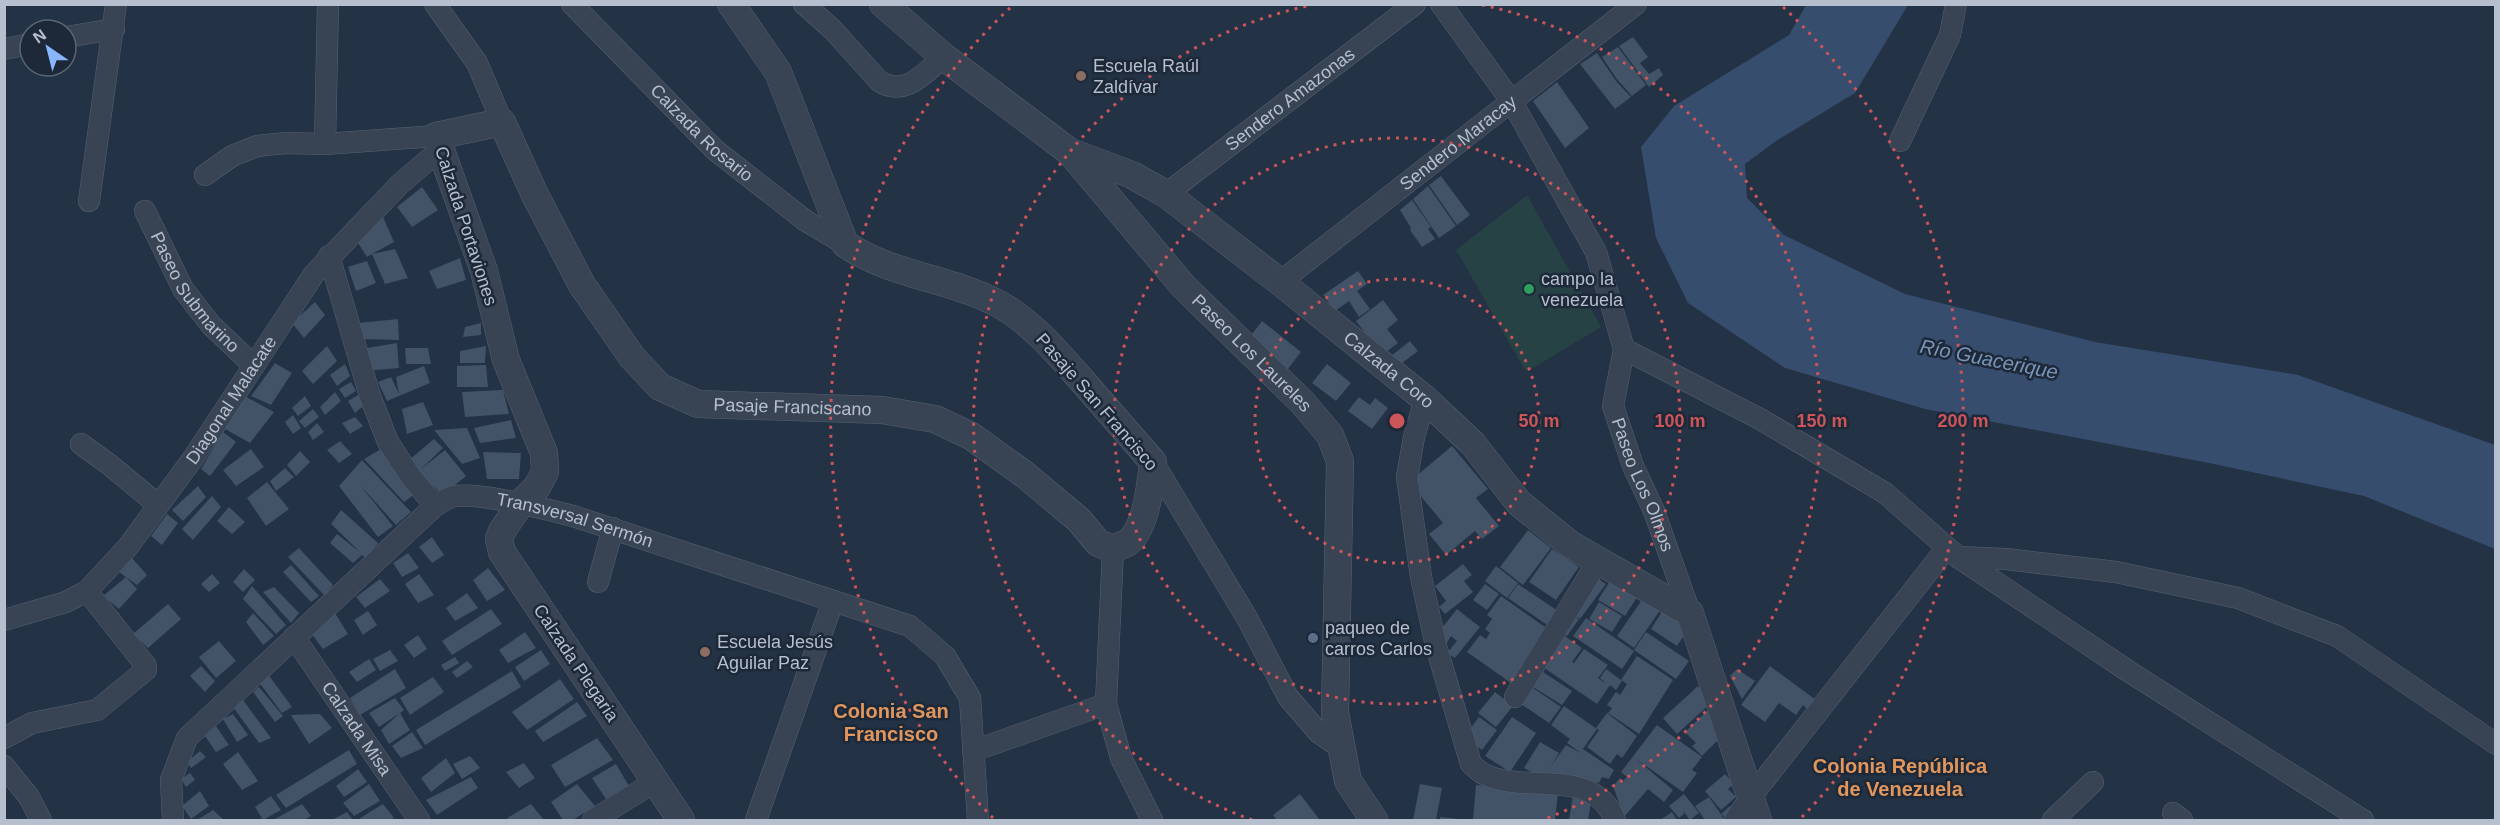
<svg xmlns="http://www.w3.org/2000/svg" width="2500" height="825" font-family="Helvetica,sans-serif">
	<rect width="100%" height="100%" fill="#233245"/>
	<path fill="#264245" d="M1527 195 1601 327 1526 372 1456 250Z"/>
	<path fill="#364d6d" d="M1806 5H1908L1855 93 1776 141 1745 164 1747 198 1784 235 1905 294 2095 342 2298 375 2495 445V549L2364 496 2209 463 1925 409 1785 368 1688 303 1656 238 1641 147 1674 106 1789 35Z"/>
	<path fill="#425267" d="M1633 37 1648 57 1640 63 1649 74 1659 68 1663 75 1649 87 1619 46Z
		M1618 47 1646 85 1632 96 1616 78 1602 57Z
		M1597 53 1616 81 1631 97 1615 109 1580 64Z
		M1557 82 1589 128 1565 148 1533 101Z
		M1441 176 1470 215 1457 225 1429 185Z
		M1428 186 1456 226 1439 238 1413 199Z
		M422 187 438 210 412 227 397 207Z
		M1412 200 1431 227 1428 229 1435 239 1422 247 1410 230 1411 228 1400 210Z
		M383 217 394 242 372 254 395 249 408 278 385 284 372 254 367 257 358 243Z
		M460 258 466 280 437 289 429 271Z
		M367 261 376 283 356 291 348 267Z
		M1358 271 1367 284 1357 291 1370 309 1359 317 1349 301 1335 311 1323 295Z
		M1383 300 1398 320 1387 329 1398 343 1382 355 1356 321Z
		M315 302 325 315 304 338 292 323Z
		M398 319 399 340 359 339 358 323Z
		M1262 321 1301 352 1287 370 1249 338Z
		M481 323V335L463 337 465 327Z
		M1410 341 1418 351 1398 366 1391 356Z
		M397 343 399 368 364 371 361 349Z
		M327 346 337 361 313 384 302 371Z
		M486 346 485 363H460V351Z
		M405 348H428L431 364H406Z
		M275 363 292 373 271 405 251 396Z
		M345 364 350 376 337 386 330 375Z
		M1327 364 1351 383 1336 401 1312 383Z
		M486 365 488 387H457V366Z
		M424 366 430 383 387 401 378 382 391 377 399 394 396 377Z
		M351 382 356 391 345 398 339 389Z
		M503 390 509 414 465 417 462 392Z
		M335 392 341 401 325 415 320 407Z
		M360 394 367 403 355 413 348 401Z
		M243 395 274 412 250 443 225 429Z
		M305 396 311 406 298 416 292 408Z
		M1359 397 1370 405 1375 398 1388 408 1372 429 1348 411Z
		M423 402 433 425 407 434 402 409Z
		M313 409 319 417 305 428 299 421Z
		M293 415 301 428 293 434 285 422Z
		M355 417 363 426 350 434 342 423Z
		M511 420 516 438 480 443 474 428Z
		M317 423 324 432 313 440 308 432Z
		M467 428 480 458 462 464 434 430Z
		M223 432 236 442 210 476 201 469Z
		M434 439 443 448 421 469 445 450 466 476 443 495 417 472 409 460Z
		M340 441 352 454 339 463 327 450Z
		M1452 446 1488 489 1476 498 1499 526 1482 539 1475 531 1446 555 1429 534 1443 523 1409 482Z
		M251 449 264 467 236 486 223 470Z
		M381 449 419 491 404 502 364 459Z
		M300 451 310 462 296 476 287 465Z
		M483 452 521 453 519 479H487Z
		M362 460 411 512 396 525 360 485 393 526 378 537 339 486Z
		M285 468 294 477 276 491 270 481Z
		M267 482 289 509 266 526 247 498Z
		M198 486 206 497 183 521 172 510Z
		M212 496 221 507 193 540 182 529Z
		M229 507 245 522 232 534 217 521Z
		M341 510 378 543 366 558 362 555 353 563 330 543 337 534 361 553 331 524Z
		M167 514 178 523 162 545 151 536Z
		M1528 530 1551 548 1523 585 1500 567Z
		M432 537 444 555 432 563 419 547Z
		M299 548 333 585 325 596 288 557Z
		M1552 549 1579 567 1556 600 1529 582Z
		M408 553 419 568 402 577 393 563Z
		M132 558 147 575 137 585 119 572Z
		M1463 564 1472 575 1464 581 1473 592 1445 614 1439 607 1446 601 1435 586Z
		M291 565 319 596 311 602 283 572Z
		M1496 566 1518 583 1507 598 1485 581Z
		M488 568 505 590 487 601 473 580Z
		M244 569 255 580 243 592 233 582Z
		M212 574 220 583 209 592 201 584Z
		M419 574 434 595 418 603 405 584Z
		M1594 576 1606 584 1580 619 1569 610Z
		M126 577 137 589 119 609 103 596Z
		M380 579 390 591 365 608 356 597Z
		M1610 581 1637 597 1625 616 1598 600Z
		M1485 584 1499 594 1487 610 1473 600Z
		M1518 584 1564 615 1553 629 1508 598Z
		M252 586 286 625 276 634 243 599Z
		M274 587 299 613 291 623 263 592Z
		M467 593 478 608 455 621 446 608Z
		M1501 596 1552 632 1511 683 1467 652 1480 635 1486 639 1490 633 1485 629 1492 619 1487 615Z
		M1644 597 1661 609 1634 648 1617 636Z
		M1599 602 1622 616 1612 632 1589 619Z
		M168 604 181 619 148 648 133 634Z
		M491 609 502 624 452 655 442 641Z
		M1457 609 1467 617 1459 626 1467 617 1480 627 1455 658 1447 653 1457 641 1451 636 1446 644 1441 629Z
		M1663 610 1689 628 1677 646 1651 629Z
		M368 611 377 625 363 635 354 620Z
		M253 613 274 636 263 645 246 622Z
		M335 613 348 634 323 649 311 633Z
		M1572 614 1579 619 1567 636 1560 631Z
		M1586 618 1634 651 1622 669 1573 636Z
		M525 632 536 648 508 663 499 650Z
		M1559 632 1582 648 1572 662 1574 663 1584 649 1608 665 1598 678 1606 684 1600 678 1606 669 1622 681 1616 690 1610 685 1597 704 1537 663Z
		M1646 632 1689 661 1676 679 1634 650Z
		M418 635 427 649 414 658 404 645Z
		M219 641 236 661 216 678 199 657Z
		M390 650 398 661 380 671 373 659Z
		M541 650 550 664 524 681 515 667Z
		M1637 656 1673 680 1639 734 1608 713 1612 708 1607 705 1616 692 1620 695 1627 684 1621 680Z
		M455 657 459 663 445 671 441 665Z
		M369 659 376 670 357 682 349 672Z
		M467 661 473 667 457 678 452 672Z
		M201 666 215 681 205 692 190 676Z
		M1770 666 1816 700 1808 710 1803 705 1796 715 1779 703 1765 722 1741 705Z
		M395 669 406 688 360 715 350 698Z
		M1737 669 1755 681 1742 699 1730 676Z
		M512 671 521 687 425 745 416 730Z
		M1543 672 1572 691 1562 705 1533 687Z
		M268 674 292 707 282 713 258 681Z
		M433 677 444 692 410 715 400 698Z
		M560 679 574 699 527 730 512 712Z
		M1698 686 1712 702 1677 734 1663 718Z
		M259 687 283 716 275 722 253 692Z
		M1533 688 1561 707 1549 723 1521 704Z
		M1495 692 1513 706 1496 727 1478 713Z
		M395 698 404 710 400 713 410 730 389 744 381 730 400 713 379 727 369 713Z
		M243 700 271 738 259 743 233 707Z
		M577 702 587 716 543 742 535 731Z
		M1564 706 1597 729 1583 749 1614 770 1609 779 1602 777 1599 783 1563 776 1543 779 1524 768 1540 742 1559 753 1551 766 1566 745 1581 753 1567 743 1570 739 1551 725Z
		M1710 708 1722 736 1702 756 1692 746 1696 743 1685 732Z
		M1607 713 1637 736 1622 758 1617 754 1610 764 1587 747 1599 730 1596 728Z
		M233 714 248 735 237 742 223 719Z
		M320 714 332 728 309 744 291 715Z
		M1479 717 1497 730 1482 750 1464 737Z
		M1512 717 1536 733 1510 772 1485 756Z
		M1657 725 1702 757 1692 770 1697 773 1683 792 1636 759 1673 790 1664 802 1648 789 1624 817 1613 786 1620 778 1623 781 1627 777 1621 772Z
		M216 726 229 745 216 752 205 736Z
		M412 732 423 748 401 758 392 746Z
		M597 738 613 760 565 787 551 765Z
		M349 750 357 764 286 808 276 795Z
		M200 751 206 757 191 768 187 762Z
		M238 752 258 781 242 790 223 764Z
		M470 756 480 768 462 779 453 764Z
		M446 758 455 773 431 792 421 778Z
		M524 763 535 778 519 788 506 772Z
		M616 764 629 786 606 799 592 778Z
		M358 769 367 782 344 797 336 786Z
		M190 773 195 780 186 787 181 779Z
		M1725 774 1734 784 1728 789 1736 797 1721 810 1705 791Z
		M471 777 478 788 437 815 426 800Z
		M369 784 380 801 354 816 343 803Z
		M577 784 595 806 573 820H563L551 802Z
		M1420 784 1442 788 1436 820H1413Z
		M1476 785 1558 793 1555 820H1473Z
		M200 791 209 806 191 819 182 806Z
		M1300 794 1319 819 1277 820 1273 815Z
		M1684 794 1699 813 1690 820 1683 811 1684 814 1679 818 1669 806Z
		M1573 795 1592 797 1588 820H1569Z
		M271 796 281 810 263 820 255 807Z
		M1709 797 1725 820H1705L1695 806Z
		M302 804 311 816 304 820H273Z
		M383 804 394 818 390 820H357Z
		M531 804 544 820H509L507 818Z
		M1730 806 1738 815 1728 820 1721 814Z
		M213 810 224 820H197Z
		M347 812 353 820H332Z
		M1672 812 1677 820H1660Z
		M1440 817 1460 819V820H1440Z"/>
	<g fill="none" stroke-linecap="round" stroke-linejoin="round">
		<defs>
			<g id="minor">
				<path d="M435 4 477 63 502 122"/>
				<path id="s1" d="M572 4 715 150 806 221 845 244"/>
				<path d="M804 4 833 30 879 81C905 98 924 73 944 57"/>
				<path id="s2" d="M1441 4 1512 102 1596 252 1624 349 1613 406 1633 466 1654 511 1690 613"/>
				<path d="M66 37 114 29"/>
				<path d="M4 49 30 44"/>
				<path d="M1900 141 1950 35 1956 4"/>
				<path d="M325 144 328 4"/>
				<path d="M205 175 232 156 257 146 286 143 325 144 436 136"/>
				<path id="s3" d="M1166 194 1415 4"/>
				<path d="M89 201 116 4"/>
				<path id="s4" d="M145 211 183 289 211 325 254 366"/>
				<path d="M329 256 370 396 388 442 411 477 435 506"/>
				<path id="s5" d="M1280 282 1636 4"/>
				<path d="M1624 349 1760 419 1885 493 1958 557 2128 671 2363 820"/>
				<path d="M1425 399 1414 437 1407 477 1421 577 1436 646 1471 764C1476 768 1480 773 1486 775 1529 794 1593 766 1615 820"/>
				<path d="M81 444 110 465 158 505"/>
				<path d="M1153 462 1247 618 1288 697 1319 733 1342 749"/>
				<path d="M1113 549 1106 704 1121 758 1152 820"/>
				<path d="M1958 557 2006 559 2116 572 2238 598 2337 636 2496 744"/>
				<path d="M598 582 613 528"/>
				<path id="s6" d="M4 620 66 602 87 591 127 548 194 457 314 274 400 184 441 149"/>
				<path id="s7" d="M294 637 419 820"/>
				<path d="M1515 697 1598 561"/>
				<path d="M4 738 32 723 97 710 146 670V666L87 591"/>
				<path d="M973 751 1106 704"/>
				<path d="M4 766 29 797 41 820"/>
				<path d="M2173 813 2182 820"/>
				<path id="s8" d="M173 820 171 780 187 738 435 506C440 503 446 499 451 497 474 490 548 510 573 516L910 626 945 656 970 698 978 820"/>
				<path d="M593 820 656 781"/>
				<path d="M756 820 833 601"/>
				<path d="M1735 820 1750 798 1946 549"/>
				<path d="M2053 820 2093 782"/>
			</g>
			<g id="tertiary">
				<path id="s9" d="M883 4 944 57 1070 152 1184 287 1302 402 1330 435 1340 461 1335 713 1348 781 1374 820"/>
				<path id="s10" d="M1071 152 1132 175 1166 194 1280 282 1425 399 1473 444 1519 503 1571 545 1690 613 1758 820"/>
				<path id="s11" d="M681 820 502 552 499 539 502 531 521 503 537 487 545 472 544 453 506 360 484 271 436 136 502 122 535 195 582 285 632 357 660 387 698 404 882 410 935 419 971 436 1024 474 1079 520 1098 543 1113 549C1117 547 1123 545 1127 543 1146 530 1151 483 1153 462 1128 433 1103 405 1078 376 1054 349 1029 320 997 303 949 278 890 275 845 244L778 72 731 4"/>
			</g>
		</defs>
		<use href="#minor" stroke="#566271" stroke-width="22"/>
		<use href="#tertiary" stroke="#566271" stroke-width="28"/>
		<use href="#minor" stroke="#384454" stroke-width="21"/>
		<use href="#tertiary" stroke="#384454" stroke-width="27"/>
	</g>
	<g fill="none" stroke="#cc555a" stroke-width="3" stroke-dasharray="3 6">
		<circle cx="1397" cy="421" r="142"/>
		<circle cx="1397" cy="421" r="283"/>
		<path d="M1252 820A425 425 0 0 1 1312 5M1482 5A425 425 0 0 1 1542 820"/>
		<path d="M993 818A566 566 0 0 1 1011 7M1783 7A566 566 0 0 1 1801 818"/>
	</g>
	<g fill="#8d6e63" stroke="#1d2939" stroke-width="2">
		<circle cx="1081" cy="76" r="6"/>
		<circle cx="705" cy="652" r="6"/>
	</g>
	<circle fill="#2e9e5b" stroke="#1d2939" stroke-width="2" cx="1529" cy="289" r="6"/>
	<circle fill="#5c6f8a" stroke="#1d2939" stroke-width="2" cx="1313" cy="638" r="6"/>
	<g text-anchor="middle" stroke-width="5" stroke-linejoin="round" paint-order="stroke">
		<g font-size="18" fill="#b5bfcd" stroke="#1d2939" text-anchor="start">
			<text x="1093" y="72">Escuela Raúl<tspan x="1093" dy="21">Zaldívar</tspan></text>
			<text x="1541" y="285">campo la<tspan x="1541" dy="21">venezuela</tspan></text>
			<text x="1325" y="634">paqueo de<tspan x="1325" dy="21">carros Carlos</tspan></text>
			<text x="717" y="648">Escuela Jesús<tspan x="717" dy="21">Aguilar Paz</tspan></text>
		</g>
		<g font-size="18" fill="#b5bfcd" stroke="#1d2939">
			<text dy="6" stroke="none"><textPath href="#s3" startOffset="156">Sendero Amazonas</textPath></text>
			<text dy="6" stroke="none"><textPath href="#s1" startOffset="183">Calzada Rosario</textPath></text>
			<text dy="6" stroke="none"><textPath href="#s5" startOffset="226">Sendero Maracay</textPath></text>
			<text transform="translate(466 226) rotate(72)" y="6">Calzada Portaviones</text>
			<text dy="6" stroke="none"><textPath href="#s4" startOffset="96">Paseo Submarino</textPath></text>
			<text dy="6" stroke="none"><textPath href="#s9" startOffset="510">Paseo Los Laureles</textPath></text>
			<text dy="6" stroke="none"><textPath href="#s10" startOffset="388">Calzada Coro</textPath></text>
			<text dy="6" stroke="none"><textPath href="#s6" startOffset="328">Diagonal Malacate</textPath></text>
			<text transform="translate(1097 402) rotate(49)" y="6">Pasaje San Francisco</text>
			<text dy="6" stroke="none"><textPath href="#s11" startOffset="1286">Pasaje Franciscano</textPath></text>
			<text dy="6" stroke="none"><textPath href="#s2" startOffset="536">Paseo Los Olmos</textPath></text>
			<text dy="6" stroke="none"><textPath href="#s8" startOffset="570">Transversal Sermón</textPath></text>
			<text transform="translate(576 663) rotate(56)" y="6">Calzada Plegaria</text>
			<text dy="6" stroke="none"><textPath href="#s7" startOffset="111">Calzada Misa</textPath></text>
		</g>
		<g font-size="20" font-style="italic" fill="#7a95b8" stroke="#1d2939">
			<text transform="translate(1989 359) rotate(11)" y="7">Río Guacerique</text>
		</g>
		<g font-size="20" font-weight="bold" fill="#e1965d" stroke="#1d2939">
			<text x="891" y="718">Colonia San<tspan x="891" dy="23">Francisco</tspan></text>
			<text x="1900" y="773">Colonia República<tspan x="1900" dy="23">de Venezuela</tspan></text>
		</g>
	</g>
	<circle cx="1397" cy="421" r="9" fill="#cc555a" stroke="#1d2939" stroke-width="3"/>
	<g font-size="18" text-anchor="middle" font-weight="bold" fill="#cc555a" stroke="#1d2939" stroke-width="5" stroke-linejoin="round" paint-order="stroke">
		<text x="1539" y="427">50 m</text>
		<text x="1680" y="427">100 m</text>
		<text x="1822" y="427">150 m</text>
		<text x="1963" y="427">200 m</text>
	</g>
	<rect width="2500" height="825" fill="none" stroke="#b5bfcd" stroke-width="12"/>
	<g transform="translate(48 48) rotate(325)"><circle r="28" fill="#1d2939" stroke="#5a6574" stroke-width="1.5"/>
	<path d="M0-4.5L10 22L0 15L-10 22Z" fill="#89b7ff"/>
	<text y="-9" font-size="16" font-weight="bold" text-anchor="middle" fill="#b5bfcd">N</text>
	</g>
</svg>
